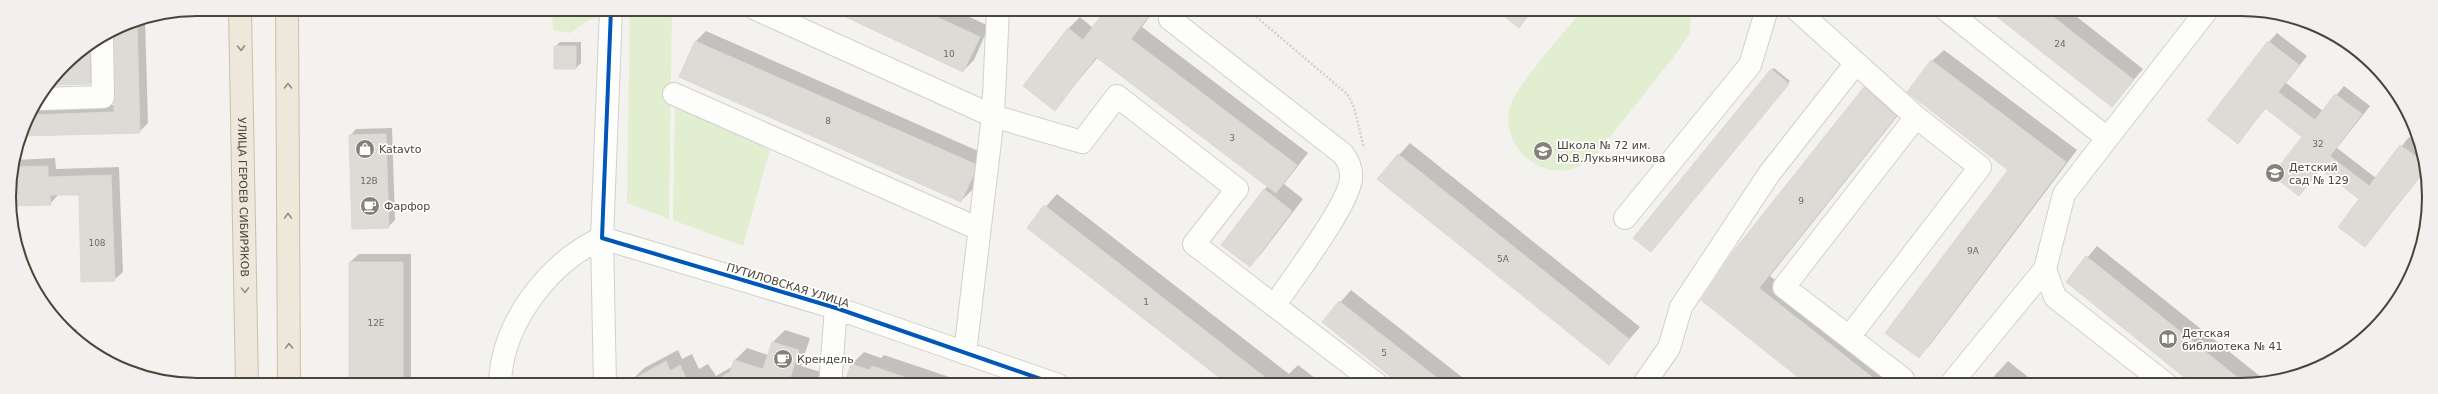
<svg xmlns="http://www.w3.org/2000/svg" width="2438" height="394" font-family="'DejaVu Sans',sans-serif">
	<rect width="100%" height="100%" fill="#f4f2ee"/>
	<path fill="#e1eecf" d="M552 9H603V16L589 20 570 33 553 30Z
		M630 9H672L669 219 627 203Z
		M1583 9H1691L1690 32 1679 50 1598 152C1589 160 1580 168 1567 170 1532 175 1501 142 1510 107 1515 86 1567 30 1583 9Z
		M675 99 772 142 743 246 673 220Z"/>
	<path fill="#0003" d="M831 9H952L989 26 974 60 963 71Z
		M1107 9H1155L1142 27 1308 153 1284 184 1303 199 1261 254 1250 265 1264 190 1268 186 1098 57 1055 109 1068 29 1080 17 1093 28Z
		M1497 9H1534L1519 26Z
		M1989 9H2067L2143 69 2112 106Z
		M145 19 148 123 139 132 21 135 23 125 35 107 115 105 114 31 125 23Z
		M706 31 985 154 984 163 972 190 961 201 695 42Z
		M2277 33 2307 56 2286 83 2323 111 2344 86 2370 106 2337 148 2376 178 2409 137 2420 145 2424 172 2365 246 2361 199 2321 169 2299 194 2304 136 2266 108 2238 143 2269 42Z
		M98 42V74L90 83 64 64Z
		M560 42H581V63L576 68 555 47Z
		M1944 50 2077 150 1930 345 1919 357 2009 170 1932 61Z
		M1774 68 1790 81 1653 249 1772 70Z
		M1876 76 1907 104 1770 276 1890 371 1880 385 1702 300 1864 87Z
		M392 128 395 220 388 227 350 136 356 129Z
		M1410 143 1640 327 1609 363 1399 155Z
		M55 158 56 169 119 167 123 272 114 280 80 194H59L50 204 9 185 15 160Z
		M1057 194 1289 374 1298 365 1324 385H1231L1028 227Z
		M2097 246 2266 381 2254 385H2196L2067 282Z
		M359 254H411V385H350V262Z
		M1351 290 1472 385H1403L1323 322Z
		M66 329H77V337Z
		M785 330 810 338 801 366 828 374 825 385H634L632 380 644 368 678 350 682 359 692 354 699 369 708 364 716 376 733 366 735 360 747 348 768 355 773 342Z
		M864 352 881 358 884 355 973 385H845L852 364Z
		M2008 361 2038 385H1986Z"/>
	<path fill="#dedbd6" stroke="#dcd9d4" d="M829 9H920L980 37 963 72Z
		M1106 9H1154L1131 39 1297 165 1276 193 1096 57 1055 111 1023 86 1068 28 1083 40Z
		M1495 9H1533L1519 28Z
		M1987 9H2043L2134 80 2112 107Z
		M137 21 140 133 21 136 23 125 30 115 114 112 113 32 125 23Z
		M695 41 975 164 974 174 961 202 679 77Z
		M2268 41 2299 65 2278 92 2315 120 2335 94 2362 114 2330 156 2369 186 2400 145 2422 161 2424 171 2365 247 2338 227 2359 199 2320 169 2299 196 2272 175 2302 137 2265 108 2238 144 2207 120Z
		M554 46H576V69H554Z
		M90 47V84L50 85 64 64Z
		M1931 60 2066 162 1919 358 1885 333 2008 170 1907 92Z
		M1771 69 1789 84 1651 252 1633 238Z
		M1864 87 1896 116 1759 288 1882 385H1808L1701 300 1732 253Z
		M386 134 389 228 352 229 349 135Z
		M1398 154 1629 339 1609 365 1377 179Z
		M48 166V177L111 175 115 281 81 282 79 195H50L51 205 12 206 9 185 13 167Z
		M1264 189 1292 211 1250 267 1221 245Z
		M1044 205 1275 385H1229L1027 228Z
		M2086 256 2247 385H2194L2066 282Z
		M349 262H403V385H349Z
		M1339 301 1446 385H1401L1322 322Z
		M772 342 799 350 788 385H708L730 372 734 360 763 369Z
		M666 361 670 371 680 365 689 385H623Z
		M851 364 870 370 872 366 919 382V385H844Z"/>
	<g fill="none" stroke-linecap="round" stroke-linejoin="round">
		<defs>
			<path id="minor" d="M756 9 993 116 1082 142 1117 96 1237 189 1194 244 1378 385
				M1796 9 1916 117 1980 167 1849 337
				M1945 9 2107 138
				M1170 19 1343 154C1349 162 1352 169 1351 179 1348 206 1292 279 1275 305
				M674 94 979 229
				M41 99 103 97 102 39
				M1625 218 1750 65 1767 9
				M602 238 836 308 1058 385
				M965 353 993 116 998 9
				M500 385C501 324 548 263 602 238
				M605 385 602 238 611 9
				M830 385 836 308
				M1643 385 1669 348 1681 307 1769 174 1856 63
				M1899 385 1903 379 1784 287 1916 117
				M1950 385 2045 269
				M2167 385 2055 297 2045 269 2064 194 2208 9"/>
			<g id="highway">
				<path id="s1" d="M240 9 247 385"/>
				<path d="M287 9 289 385"/>
			</g>
		</defs>
		<use href="#minor" stroke="#d2d0cb" stroke-width="24"/>
		<use href="#highway" stroke="#ccbfa9" stroke-width="24"/>
		<path stroke="#d3d2cc" stroke-width="2.5" stroke-dasharray="2 2" stroke-linecap="butt" d="M1247 9 1347 94 1354 107 1364 148"/>
		<use href="#minor" stroke="#fdfdfc" stroke-width="22"/>
		<use href="#highway" stroke="#ede8db" stroke-width="22"/>
		<defs>
			<path id="cycleway" d="M611 9 602 238 836 308 1058 385"/>
		</defs>
		<use href="#cycleway" stroke="#fff" stroke-width="6"/>
		<use href="#cycleway" stroke="#0057b8" stroke-width="4"/>
	</g>
	<defs><path id="oneway-chevron" d="M-2-3.5L2.5 0L-2 3.5" fill="none" stroke-width="1.6" stroke-linecap="round" stroke-linejoin="round"/></defs>
	<g stroke="#948e82">
		<use href="#oneway-chevron" transform="translate(241 48) rotate(89)"/>
		<use href="#oneway-chevron" transform="translate(288 86) rotate(-90)"/>
		<use href="#oneway-chevron" transform="translate(288 216) rotate(-90)"/>
		<use href="#oneway-chevron" transform="translate(245 290) rotate(89)"/>
		<use href="#oneway-chevron" transform="translate(289 346) rotate(-90)"/>
	</g>
	<defs>
		<symbol id="shop-disc" viewBox="-11 -11 22 22"><circle r="9.5" fill="#868178" stroke="#fff"/><path d="M-5-2.5h2.3a2.7 3.5 0 0 1 5.4 0H5L5.5 6h-11ZM-1.5-2.5h3a1.5 2.3 0 0 0-3 0Z" fill="#fff"/></symbol>
		<symbol id="school-disc" viewBox="-11 -11 22 22"><circle r="9.5" fill="#868178" stroke="#fff"/><path d="M0-5L7-2L0 1L-7-2ZM-4 1L0 2.5L4 1V4Q0 6-4 4Z" fill="#fff"/></symbol>
		<symbol id="cafe-disc" viewBox="-11 -11 22 22"><circle r="9.5" fill="#868178" stroke="#fff"/><path d="M-5.5-4.5H6V0H3Q3 3.5 0 3.5H-2.5Q-5.5 3.5-5.5 0ZM3-3.2v2h1.7v-2ZM-6 4.5H4V6H-6Z" fill="#fff"/></symbol>
		<symbol id="library-disc" viewBox="-11 -11 22 22"><circle r="9.5" fill="#868178" stroke="#fff"/><path d="M-6-4Q-3-5.5-.7-3.5V5Q-3 3-6 4ZM6-4Q3-5.5 .7-3.5V5Q3 3 6 4Z" fill="#fff"/></symbol>
	</defs>
	<g fill-rule="evenodd">
		<use href="#shop-disc" x="354" y="138" width="22" height="22"/>
		<use href="#school-disc" x="1532" y="140" width="22" height="22"/>
		<use href="#school-disc" x="2264" y="162" width="22" height="22"/>
		<use href="#cafe-disc" x="359" y="195" width="22" height="22"/>
		<use href="#library-disc" x="2157" y="328" width="22" height="22"/>
		<use href="#cafe-disc" x="772" y="348" width="22" height="22"/>
	</g>
	<g text-anchor="middle" stroke-width="3.5" stroke-linejoin="round" paint-order="stroke">
		<g font-size="9" fill="#706a61">
			<text x="2060" y="47">24</text>
			<text x="949" y="57">10</text>
			<text x="828" y="124">8</text>
			<text x="1232" y="141">3</text>
			<text x="2318" y="147">32</text>
			<text x="369" y="184">12В</text>
			<text x="1801" y="204">9</text>
			<text x="97" y="246">108</text>
			<text x="1973" y="254">9А</text>
			<text x="1503" y="262">5А</text>
			<text x="1146" y="305">1</text>
			<text x="376" y="326">12Е</text>
			<text x="1384" y="356">5</text>
		</g>
		<g font-size="11" fill="#4b4439" stroke="#fff" text-anchor="start">
			<text x="1557" y="149">Школа № 72 им.<tspan x="1557" dy="13">Ю.В.Лукьянчикова</tspan></text>
			<text x="379" y="153">Katavto</text>
			<text x="2289" y="171">Детский<tspan x="2289" dy="13">сад № 129</tspan></text>
			<text x="384" y="210">Фарфор</text>
			<text x="2182" y="337">Детская<tspan x="2182" dy="13">библиотека № 41</tspan></text>
			<text x="797" y="363">Крендель</text>
		</g>
		<g font-size="11" fill="#4b4439" stroke="#fff">
			<text dy="4" stroke="none"><textPath href="#s1" startOffset="188">УЛИЦА ГЕРОЕВ СИБИРЯКОВ</textPath></text>
			<text transform="translate(788 285) rotate(17)" y="4">ПУТИЛОВСКАЯ УЛИЦА</text>
		</g>
	</g>
	<path d="M0 0H2438V394H0ZM197 16H2241A181 181 0 0 1 2422 197V197A181 181 0 0 1 2241 378H197A181 181 0 0 1 16 197V197A181 181 0 0 1 197 16Z" fill="#f1f0ef" fill-rule="evenodd"/>
	<path fill="none" stroke="#4b4439" stroke-width="2" d="M197 16H2241A181 181 0 0 1 2422 197V197A181 181 0 0 1 2241 378H197A181 181 0 0 1 16 197V197A181 181 0 0 1 197 16Z"/>
</svg>
